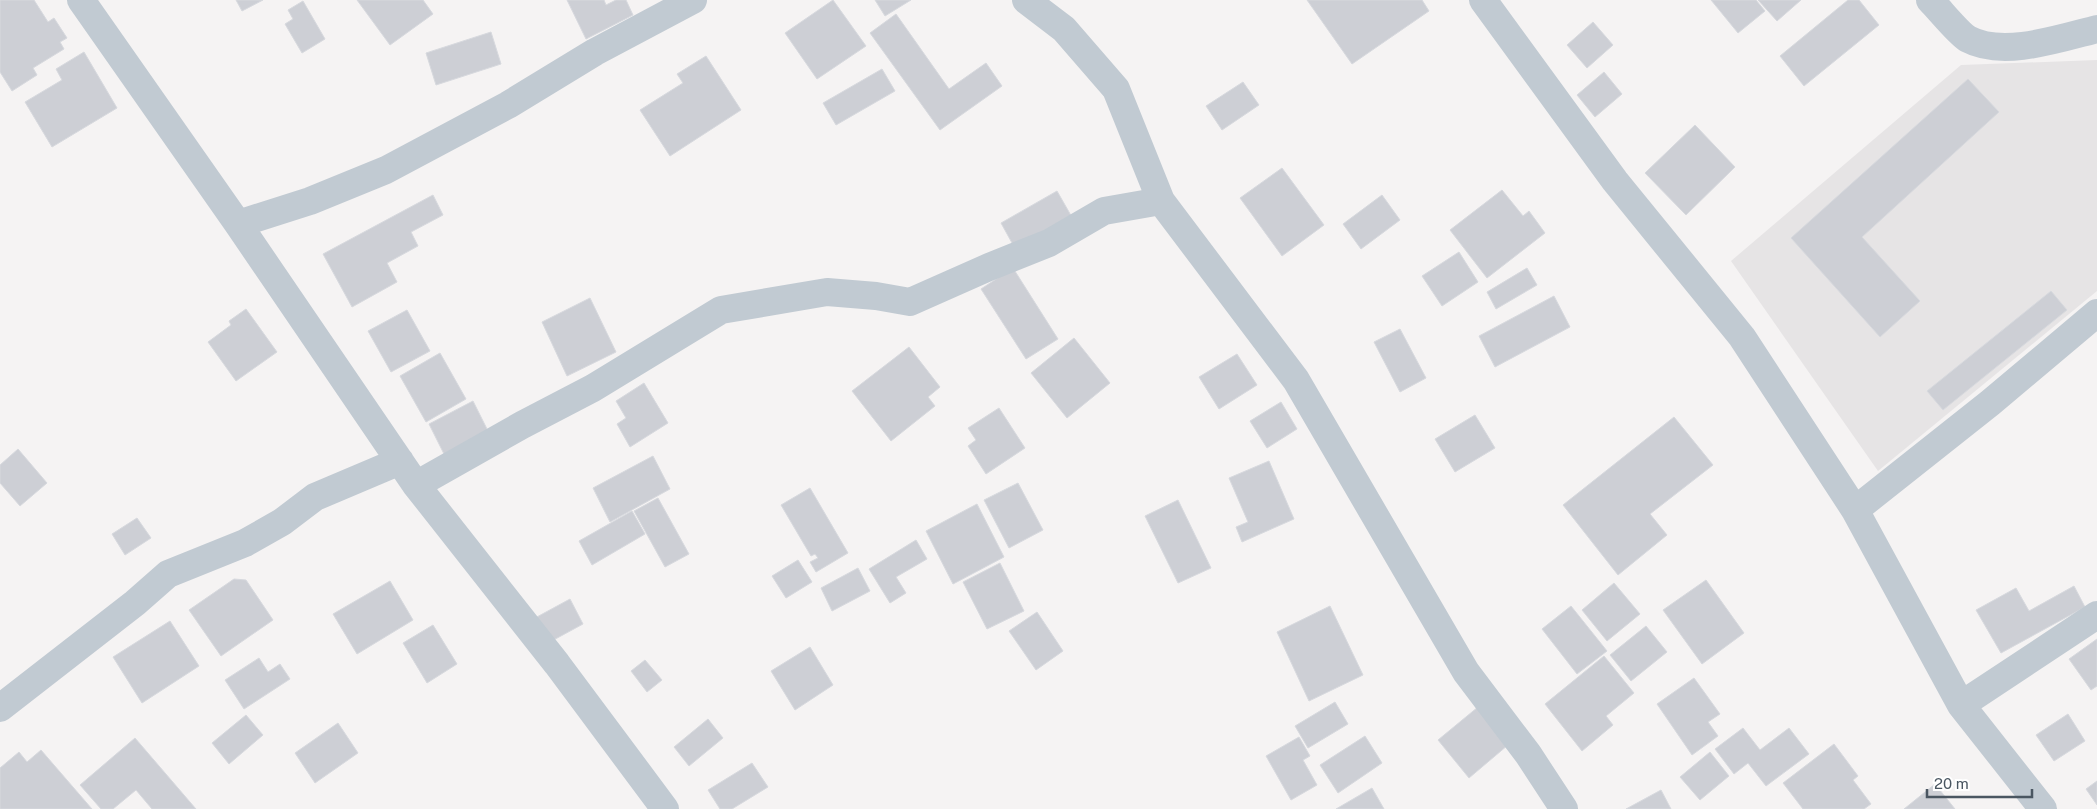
<svg xmlns="http://www.w3.org/2000/svg" width="2097" height="809" font-family="'Public Sans',sans-serif">
	<rect width="100%" height="100%" fill="#f5f3f3"/>
	<path fill="#e6e4e5" d="M2097 60V291L1878 471 1731 261 1961 65Z"/>
	<path fill="#cdcfd5" stroke="#d7d9de" d="M0 0H34L48 22 54 18 67 38 60 42 64 49 33 68 37 75 12 91 0 72Z
		M236 0H263L242 11Z
		M357 0H423L433 14 390 45Z
		M567 0H604L606 5 616 0H626L633 15 586 39Z
		M833 0 866 46 817 79 785 33Z
		M875 0H911L885 16Z
		M1307 0H1422L1429 11 1352 64Z
		M1711 0H1756L1765 11 1738 33Z
		M1758 0H1801L1777 21Z
		M1848 0H1859L1879 25 1804 86 1780 56Z
		M303 1 325 39 302 53 285 24 293 19 288 10Z
		M896 14 949 89 986 63 1002 86 940 130 870 33Z
		M1593 22 1613 45 1587 68 1567 45Z
		M491 32 501 64 436 85 426 53Z
		M84 52 117 108 52 147 25 102 62 80 56 69Z
		M706 56 741 110 670 156 640 110 683 83 677 74Z
		M882 69 895 91 836 125 823 103Z
		M1604 72 1622 94 1595 117 1577 95Z
		M1968 79 1999 112 1862 237 1920 301 1880 337 1791 238Z
		M1243 82 1259 105 1222 130 1206 106Z
		M1695 125 1735 167 1686 215 1645 173Z
		M1282 168 1324 225 1282 256 1240 198Z
		M1502 190 1523 216 1529 211 1545 233 1487 278 1450 230Z
		M1057 191 1073 219 1017 252 1001 223Z
		M433 195 443 215 411 232 418 246 387 263 397 282 352 307 323 254Z
		M1382 195 1400 220 1361 249 1343 224Z
		M1459 252 1478 282 1442 306 1422 276Z
		M1013 268 1058 339 1026 359 981 289Z
		M1527 268 1537 285 1496 309 1487 292Z
		M2051 291 2067 310 1943 410 1927 391Z
		M1554 296 1570 327 1495 367 1479 336Z
		M590 298 616 352 567 376 542 322Z
		M246 309 277 352 236 381 208 342 231 325 229 321Z
		M407 310 430 351 391 372 368 331Z
		M1400 329 1426 378 1400 392 1374 342Z
		M1074 338 1110 383 1067 418 1031 373Z
		M909 347 940 387 928 397 935 406 891 441 852 391Z
		M440 353 466 399 426 422 400 376Z
		M1237 354 1257 385 1219 409 1199 377Z
		M644 383 668 423 630 447 617 424 626 418 616 401Z
		M473 401 488 431 444 454 429 424Z
		M1281 402 1297 429 1267 448 1250 421Z
		M999 408 1025 448 986 474 968 446 976 440 968 428Z
		M1475 415 1495 448 1455 472 1435 439Z
		M1674 417 1713 465 1650 514 1667 535 1618 575 1563 505Z
		M18 449 47 483 20 506 0 483V465Z
		M653 456 670 489 610 522 593 488Z
		M1269 461 1294 519 1242 542 1236 527 1248 522 1229 478Z
		M1018 483 1043 530 1009 548 984 500Z
		M810 488 848 553 816 572 810 562 818 558 815 554 811 556 781 505Z
		M658 498 689 554 665 567 634 511Z
		M1178 500 1211 568 1178 583 1145 516Z
		M977 504 1004 557 953 584 926 531Z
		M632 511 645 534 592 565 579 541Z
		M137 518 151 538 125 555 112 534Z
		M916 540 927 559 896 577 906 593 890 603 869 569Z
		M798 560 812 582 786 598 772 576Z
		M1000 563 1024 611 987 629 963 582Z
		M858 568 870 591 832 611 821 588Z
		M234 579 246 580 273 620 221 656 189 610Z
		M1706 580 1744 633 1702 664 1663 610Z
		M390 581 413 620 357 654 333 614Z
		M1614 583 1640 614 1607 641 1582 610Z
		M2074 586 2085 607 2001 653 1976 610 2016 588 2029 611Z
		M570 599 583 624 548 643 535 618Z
		M1330 606 1363 675 1309 701 1277 632Z
		M1571 606 1607 651 1577 674 1542 629Z
		M1037 612 1063 651 1036 670 1009 631Z
		M170 621 199 666 142 703 113 657Z
		M433 625 457 664 427 683 403 643Z
		M1646 626 1667 652 1631 681 1610 655Z
		M2097 639V686L2091 690 2069 659Z
		M810 647 833 685 795 710 771 671Z
		M1604 656 1634 693 1606 716 1613 725 1582 751 1545 704Z
		M259 658 268 672 280 664 290 679 244 709 225 680Z
		M645 660 662 680 647 692 631 671Z
		M1694 678 1720 714 1708 722 1718 736 1692 755 1657 704Z
		M1335 702 1348 724 1308 748 1295 726Z
		M1478 707 1508 745 1469 778 1438 740Z
		M2068 714 2085 741 2054 761 2036 735Z
		M246 715 263 735 229 764 212 743Z
		M708 719 723 738 689 766 674 747Z
		M338 723 358 753 315 783 295 753Z
		M1743 728 1760 750 1789 728 1809 754 1766 786 1748 763 1734 774 1715 749Z
		M1365 736 1382 763 1338 793 1320 765Z
		M1299 737 1310 756 1303 760 1317 785 1291 800 1266 756Z
		M135 738 196 809H152L136 790 113 809H101L80 785Z
		M1834 744 1858 776 1853 780 1871 804 1864 809H1803L1783 783Z
		M41 750 92 809H0V768L19 752 27 762Z
		M1710 752 1729 776 1700 800 1680 777Z
		M752 763 768 787 732 809H720L708 790Z
		M2097 781V805L2086 789Z
		M1935 784 1955 809H1904Z
		M1372 788 1384 809H1336Z
		M1661 790 1671 809H1626Z"/>
	<g fill="none" stroke-linecap="round" stroke-linejoin="round">
		<path stroke="#c1cad2" stroke-width="28" d="M81 0 238 224 416 485 557 664 665 809
			M1026 0 1064 29 1116 89 1161 201 1296 380 1466 672 1528 754 1564 809
			M1483 0 1615 181 1742 337 1855 510 1961 705 2043 809
			M1930 0C1940 10 1958 33 1968 39 2003 58 2061 38 2097 29
			M238 224 310 201 386 170 508 105 595 52 693 0
			M416 485 522 425 593 388 721 310 827 292 876 296 910 302 989 267 1049 243 1104 211 1161 201
			M1855 510 1990 403 2097 313
			M1961 705 2097 615
			M0 708 135 603 168 574 245 543 282 522 315 497 400 461"/>
	</g>
	<path d="M1927 789v8h105v-8" fill="none" stroke="#4a5661" stroke-width="2.5"/>
	<text x="1934" y="789" font-size="15" fill="#4a5661" stroke="#ffffff" stroke-width="4" paint-order="stroke">20 m</text>
</svg>
